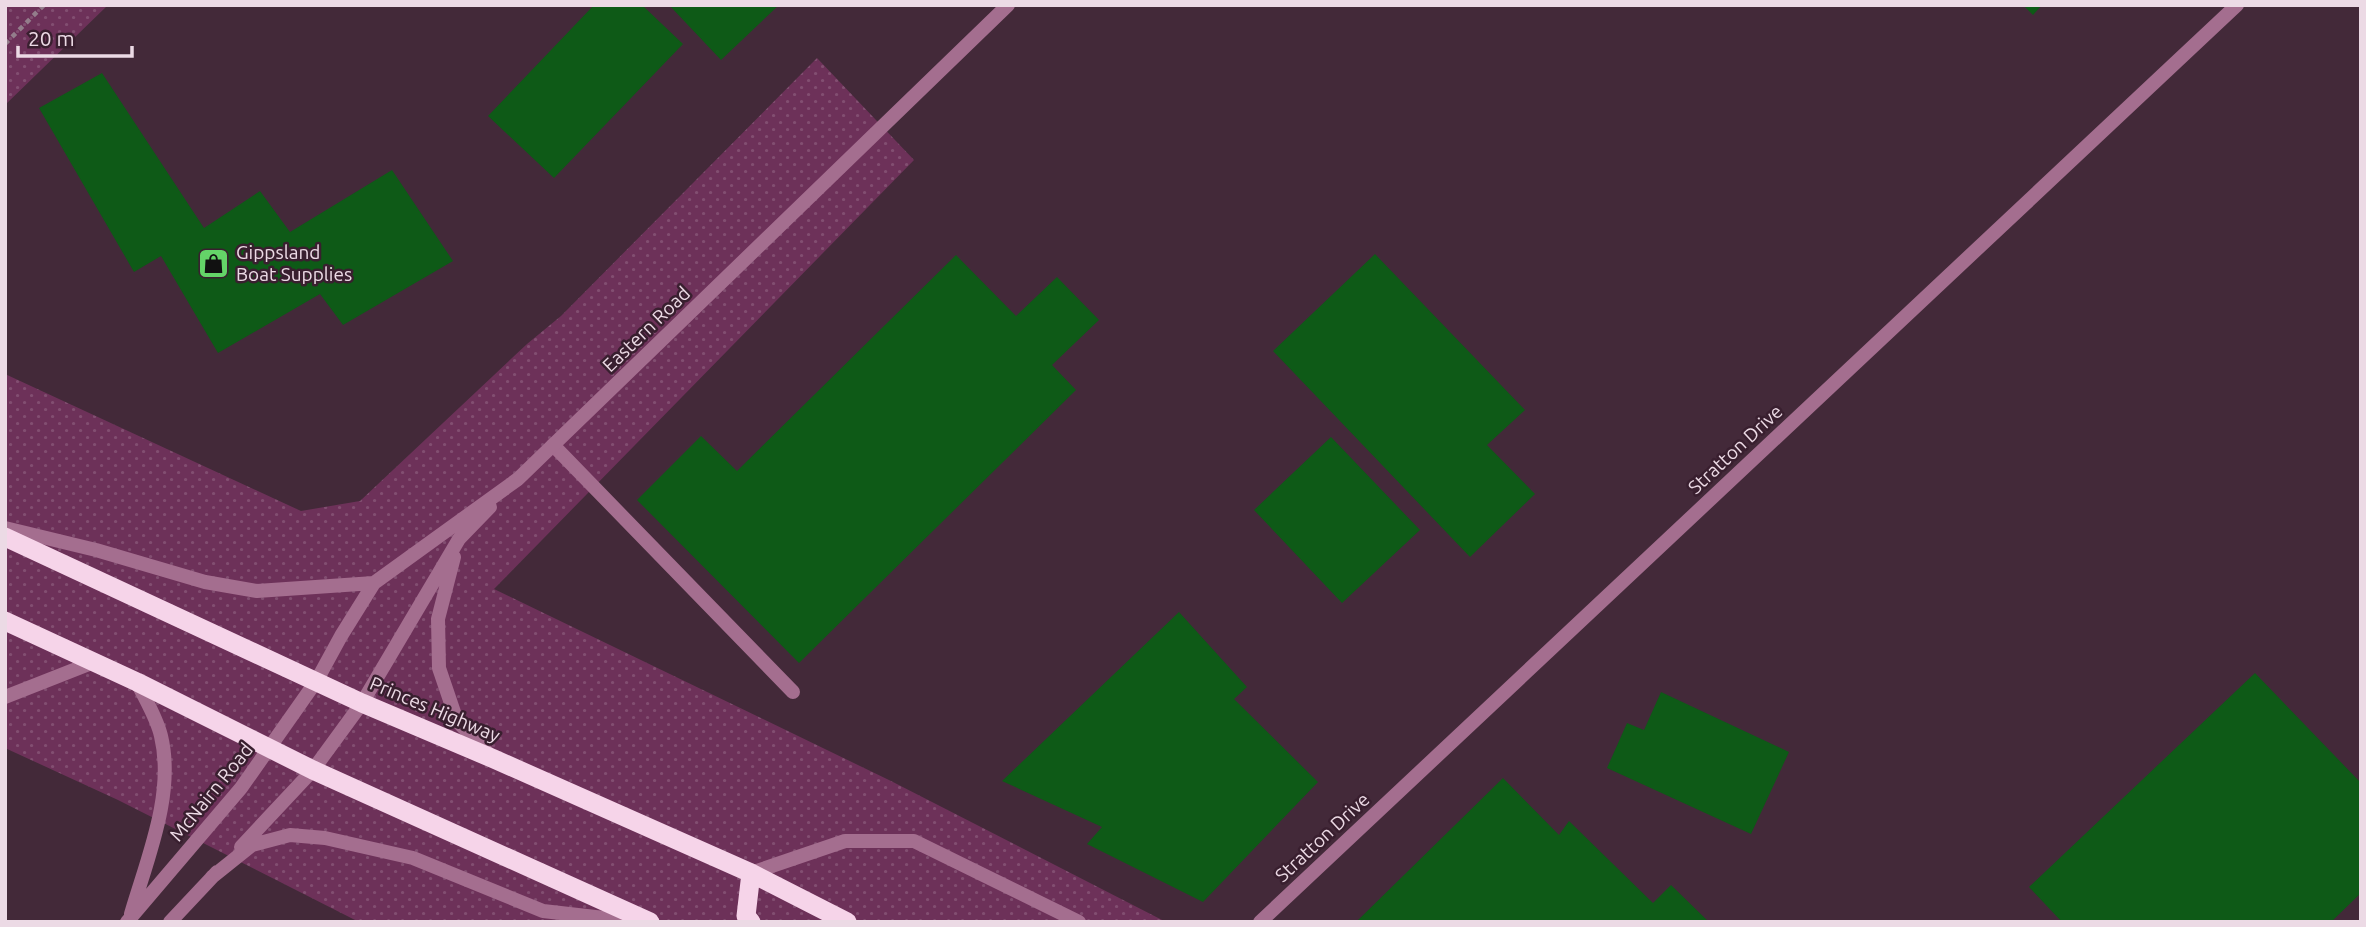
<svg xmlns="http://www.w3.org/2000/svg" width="2366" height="927" font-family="Ubuntu,sans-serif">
	<defs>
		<pattern id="green-dots" width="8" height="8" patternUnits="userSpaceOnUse" patternTransform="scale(1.75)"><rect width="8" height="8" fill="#6d3159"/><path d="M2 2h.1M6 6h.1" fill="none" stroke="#824e71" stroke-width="1.8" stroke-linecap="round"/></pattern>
	</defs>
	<rect width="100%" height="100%" fill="#432939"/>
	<path fill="url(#green-dots)" d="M5 5H108L5 105Z
		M817 58 914 160 494 589 891 781 1166 922H359L118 800 5 748V374L301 511 360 501 527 344 561 316Z"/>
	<path fill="#0e5a17" d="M594 5H642L683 44 554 178 488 116Z
		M669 5H779L721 60Z
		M2023 5H2042L2033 15Z
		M102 73 204 228 260 191 290 232 392 170 453 261 343 325 320 294 218 353 161 256 134 272 39 108Z
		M1375 254 1525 410 1487 445 1535 494 1470 557 1273 351Z
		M956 255 1016 316 1057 277 1099 320 1052 365 1076 390 799 663 637 500 701 436 737 471Z
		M1331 437 1420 530 1342 603 1254 510Z
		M1179 612 1247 687 1234 699 1318 782 1203 902 1087 844 1102 827 1002 781Z
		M2255 673 2361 783V893L2331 922H2062L2029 887Z
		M1661 692 1789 752 1751 834 1607 768 1627 723 1644 730Z
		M1503 778 1559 835 1569 821 1653 903 1671 885 1709 922H1356Z"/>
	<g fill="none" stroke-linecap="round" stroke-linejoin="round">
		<path stroke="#937d8b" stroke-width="4.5" stroke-dasharray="5 5" stroke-linecap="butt" d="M5 44 44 5"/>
		<path stroke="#a46e8f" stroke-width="14" d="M553 445 793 692"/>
		<path stroke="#a46e8f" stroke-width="14" d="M5 528 96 550 205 582 257 591 374 583
			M454 557 438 619 439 668 457 721 488 753
			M317 680 341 636 374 583 518 479 1008 5
			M5 697 94 662
			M362 703 459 539 490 507
			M751 873 845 841H914L1079 922
			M1260 922 2237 5"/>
		<path stroke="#a46e8f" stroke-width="14" d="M241 847 313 770 362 703
			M212 877 252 845 290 835 325 838 413 858 543 911 639 922
			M131 914C147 859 175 794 161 736 157 718 145 699 137 682
			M127 922 241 788 317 680
			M170 922 217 872"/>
		<path stroke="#f6d4e9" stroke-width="19" d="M5 537 362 703 494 759 751 873 847 922
			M5 621 137 682 313 770 650 922
			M751 922 746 916 751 873"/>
	</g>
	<defs>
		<symbol id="shop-square" viewBox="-11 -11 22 22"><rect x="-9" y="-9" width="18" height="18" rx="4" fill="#64d468" stroke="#391f2f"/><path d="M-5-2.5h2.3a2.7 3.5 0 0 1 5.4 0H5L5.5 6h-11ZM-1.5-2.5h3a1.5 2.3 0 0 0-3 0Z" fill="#111"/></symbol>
	</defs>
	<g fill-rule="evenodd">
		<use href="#shop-square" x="196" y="246" width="35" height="35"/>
	</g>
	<g text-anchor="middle" stroke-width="5" stroke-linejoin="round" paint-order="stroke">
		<g font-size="19" fill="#ecdae5" stroke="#391f2f" text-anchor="start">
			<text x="236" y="259">Gippsland<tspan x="236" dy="22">Boat Supplies</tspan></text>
		</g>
		<g font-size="19" fill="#ecdae5" stroke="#391f2f">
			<text transform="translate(646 329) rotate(-44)" y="7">Eastern Road</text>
			<text transform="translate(1735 449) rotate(-43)" y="7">Stratton Drive</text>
			<text transform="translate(435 709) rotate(23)" y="7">Princes Highway</text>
			<text transform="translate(211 792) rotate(-51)" y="7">McNairn Road</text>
			<text transform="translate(1322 837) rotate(-43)" y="7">Stratton Drive</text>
		</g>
	</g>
	<rect width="2366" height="927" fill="none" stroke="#ecdae5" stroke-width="14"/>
	<path d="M18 46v10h114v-10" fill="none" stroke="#ecdae5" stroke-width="3.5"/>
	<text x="28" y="46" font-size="21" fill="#ecdae5" stroke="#391f2f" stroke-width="5" paint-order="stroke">20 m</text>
</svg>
